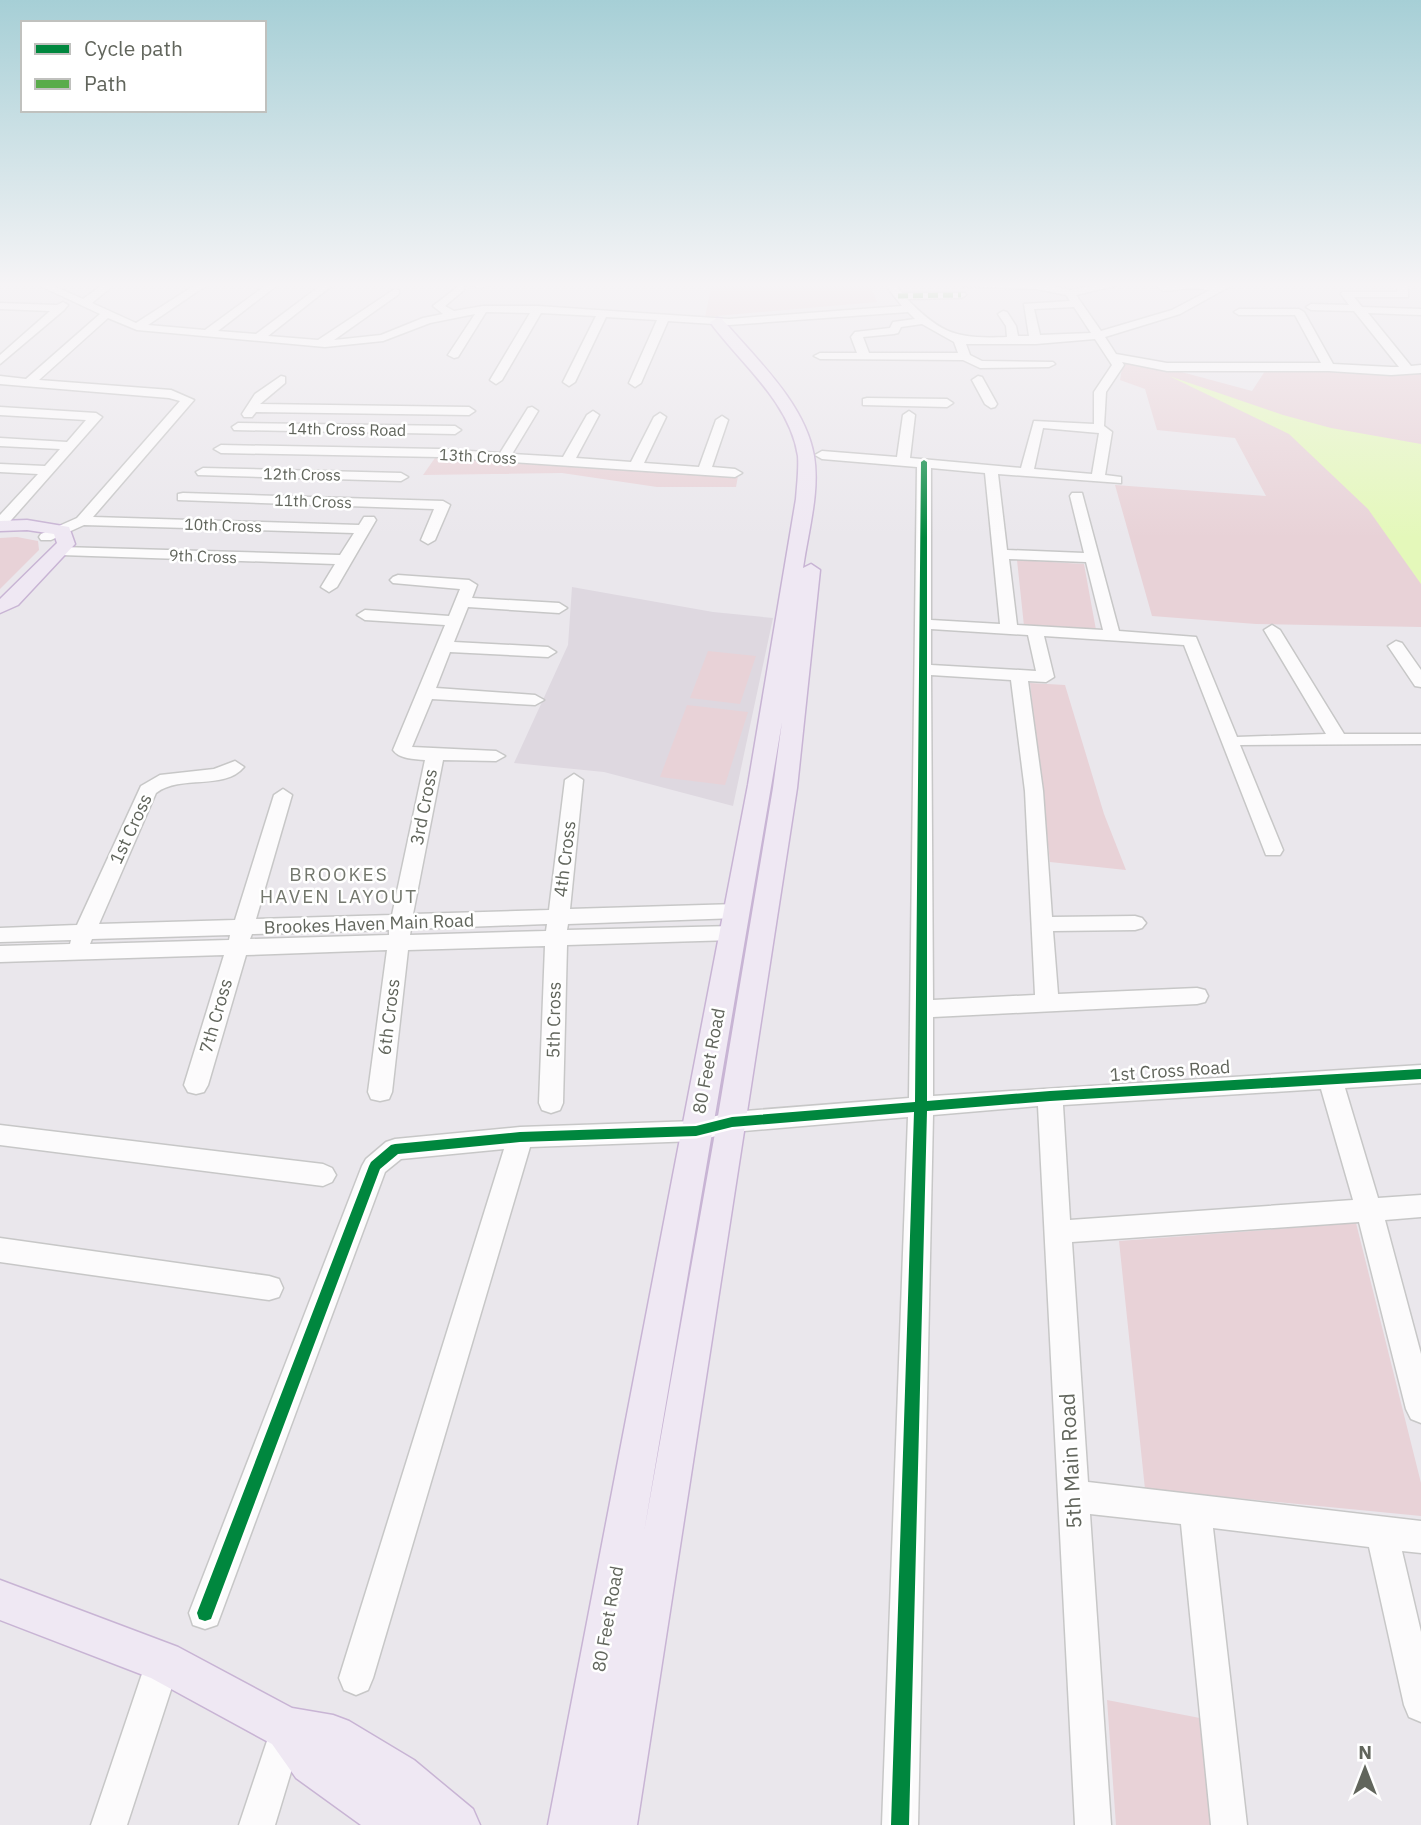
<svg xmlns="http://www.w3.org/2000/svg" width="1421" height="1825" font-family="'IBM Plex Sans',sans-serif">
	<rect width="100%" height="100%" fill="#eae7ec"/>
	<path fill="#ded8e0" d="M572 587 713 612 773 618 733 806 604 772 514 763 568 645Z"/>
	<path fill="#e8d2d7" d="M712 283H869L877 302 705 317Z
		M1123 362 1163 367 1252 391 1267 368 1421 371V627L1256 624 1152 616 1115 485 1266 496 1235 438 1157 430 1145 389 1120 380Z
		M437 455 738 476 736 487H657L562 473 423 475Z
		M17 537 38 541 39 550 0 589V538Z
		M1017 560 1084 564 1096 630 1024 626Z
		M708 651 756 656 740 704 690 698Z
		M1030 683 1065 685 1104 814 1126 870 1050 862Z
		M687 705 748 712 725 785 660 777Z
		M1356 1223 1421 1483V1516L1145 1489 1119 1241Z
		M1107 1700 1205 1719 1213 1825H1116Z"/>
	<path fill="#e4f8ba" d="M1169 376 1283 415 1331 428 1421 444V584L1368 509 1289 434Z"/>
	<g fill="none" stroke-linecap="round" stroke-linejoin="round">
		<defs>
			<path id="minor" d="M34 283H47L83 299 105 283H116L92 303 136 323 198 283H210L148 325 205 330 269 283H280L218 331 256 334 324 283H335L268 336 318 340 395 289 399 290V294L334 340 381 335 423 318 443 314 433 306 460 285 464 286V290L445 306 454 311 483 306H538L729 319 902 306 884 283H894L902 293H965L966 295 961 298 907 299C942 335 958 339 1007 337L1006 326 998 314 1003 311 1007 312 1016 326 1018 336H1029L1024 304 1070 301 1066 295 1037 289 963 286 958 283H1037L1070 290 1107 283H1127L1076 295 1101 331 1172 310 1210 290 1193 288 1163 291 1152 283H1236L1180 314 1105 337 1116 354 1167 363H1321L1295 315H1239L1234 312 1239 309H1299L1304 312 1333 364 1391 367H1399L1354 311 1311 310 1306 307 1311 304 1349 305 1341 294 1342 292H1397L1398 283H1408V297H1354L1362 307 1421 309V315L1368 313 1411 366 1421 365V373L1391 375 1329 371H1167L1122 362 1124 365 1106 392 1104 426 1112 432 1105 475 1121 477V483L998 474 1007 550 1084 553 1070 496 1072 493H1082L1119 631 1196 637 1237 737 1326 734 1264 630 1272 625 1280 630 1344 734H1421V744L1240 745 1283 850 1280 855H1266L1184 645 1044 636 1054 677 1046 682 1028 681 1043 791 1052 917 1135 916 1142 918 1146 923 1142 928 1135 930 1053 931 1058 994 1197 988 1205 990 1208 996 1205 1002 1197 1004 933 1017V1096L1421 1065V1083L1345 1088 1378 1198 1421 1195V1217L1385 1220 1421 1354V1423L1411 1419 1406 1409 1359 1222 1072 1242 1088 1482 1421 1521V1553L1402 1551 1421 1632V1722L1409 1717 1404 1705 1369 1547 1213 1528 1247 1825H1211L1181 1524 1090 1514 1111 1825H1075L1038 1106 933 1115 918 1825H882L908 1117 732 1132 696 1141 530 1147 373 1678 368 1690 356 1695 344 1690 339 1678 504 1149 401 1159 385 1172 217 1625 205 1629 193 1625 189 1613 362 1166 366 1159 386 1142 395 1139 520 1127 696 1121 732 1112 909 1098 917 467 822 459 815 455 822 451 897 457 903 415 909 411 915 415 910 458 1021 468 1034 421 1094 424V392L1112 365 1095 339 1036 344H966L970 355 982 361 1053 362 1055 364 1049 367 980 368 963 360 820 359 814 356 820 353H857L851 337 855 332 890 328 893 322 915 319 908 312 729 325 668 321 641 383 635 387 629 383 657 320 606 317 575 382 569 386 563 382 596 316 541 313 502 380 496 384 490 380 530 313 486 312 458 357 454 358 448 355 475 314 430 323 383 341 325 347 137 330 108 318 39 380 171 390 194 400 93 517 359 525 364 517H374L376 520 337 587 329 592 321 587 335 564 61 555 54 551 61 547 340 555 354 533 84 525 51 540H41L39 537 41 534 77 518 180 401 169 398 0 384V376L26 379 100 314ZM1074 307 1091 333 1040 335 1034 309ZM922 324 954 342 958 353H869L863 337 894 334 898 333 901 327ZM1043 428 1099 433 1092 474 1034 469ZM931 468 985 473 1000 624 931 620ZM1009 559 1086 562 1103 630 1017 625ZM931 629 1028 635 1036 671 931 665ZM931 675 1011 680 1025 791 1035 995 933 1000ZM1321 1089 1353 1200 1070 1220 1063 1105Z
				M460 283H495L481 288Z
				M63 302 68 305 64 310 0 364V355L50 311 0 309V303L57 305Z
				M281 376 285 377V383L260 404 469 407 475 411 469 415 256 412 252 417H244L242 414 255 394Z
				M978 376 982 377 997 404 995 407 991 408 985 404 972 380Z
				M867 398 947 399 953 403 947 407 863 405V399Z
				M0 407 96 413 102 417 5 527 0 528V515L38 474 0 472V464L45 466 60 449 0 446V438L67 442 86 420 0 415Z
				M532 407 538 411 512 454 563 457 587 415 593 411 599 415 576 458 631 462 654 417 660 413 666 417 644 463 699 467 716 420 722 416 728 420 712 467 735 469 742 473 735 477 439 457 221 453 214 449 221 445 439 449 500 453 528 408Z
				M238 423 455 426 461 430 455 434 234 430 232 427Z
				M203 468 401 473 408 477 401 481 198 475 196 472Z
				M183 493 443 501 450 505 435 540 428 544 421 540 434 509 178 500V494Z
				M398 575 469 580 477 585 472 598 559 603 567 608 559 613 468 607 454 642 548 647 556 652 548 657 450 652 436 688 535 695 544 700 535 705 432 699 412 747 496 751 505 756 496 761 443 760 413 914 549 910 565 780 574 774 583 780 570 909 737 904 744 906 747 911 744 916 737 918 568 924 567 930 733 926 741 928 744 933 741 938 733 940 567 945 563 1103 560 1110 551 1113 542 1110 539 1103 545 946 408 950 392 1092 389 1099 380 1101 371 1099 368 1092 387 950 246 955 208 1085 204 1092 196 1094 188 1092 184 1085 224 955 0 962V946L70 944 71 940 0 942V928L77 925 141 786 160 775 214 769 235 761 244 767C224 791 181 774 156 793L99 924 235 920 274 795 283 789 292 795 256 919 392 915 425 760C414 759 399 759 393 750L445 625 365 620 357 615 365 610 449 616 460 589 393 583 390 580 393 577ZM547 924 546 931 410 935 411 929ZM389 930V935L250 939 252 934ZM230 935 229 940 90 944 92 939Z
				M1396 641 1402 643 1421 670V687L1415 686 1388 646Z
				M0 1125 323 1164 332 1168 336 1175 332 1182 323 1186 0 1145Z
				M0 1238 269 1276 279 1279 283 1288 279 1297 269 1300 0 1262Z
				M163 1645 175 1650 180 1662 127 1825H91L146 1662 151 1650Z
				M287 1712 299 1717 304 1729 275 1825H239L275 1717Z"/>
			<path id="major" d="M717 318 722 319C755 358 805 403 814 456 820 492 808 532 803 568L811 564 820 570 797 788 637 1825H548L748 785 796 499C797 485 799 470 798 456 790 402 740 363 710 322ZM782 722 773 788 717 1122 644 1532Z
				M27 520 69 527 75 544 18 605 0 613V599L57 543 54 534 27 530 0 531V521Z
				M0 1580 178 1647 292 1708 333 1715 349 1721 414 1760 473 1809 480 1825H361L296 1778 272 1744 151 1678 0 1620Z"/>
		</defs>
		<use href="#minor" stroke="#c7c7c7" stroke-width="3"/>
		<use href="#major" stroke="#c8b4d4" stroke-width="3"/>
		<use href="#minor" fill="#fcfbfc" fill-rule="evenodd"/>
		<use href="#major" fill="#efe8f3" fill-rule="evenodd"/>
		<path stroke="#59ac4a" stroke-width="5" stroke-dasharray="10 5" stroke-linecap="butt" d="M898 296 961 295"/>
		<defs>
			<path id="cycleway" d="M924 460 927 462V1101L1050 1091 1421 1069V1079L1050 1101 927 1111 909 1825H891L914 1112 732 1127 696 1136 520 1142 398 1154 380 1169 211 1619 205 1621 199 1619 197 1613 369 1166 371 1162 391 1145 395 1144 520 1132 696 1126 732 1117 915 1102 921 462Z"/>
		</defs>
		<use href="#cycleway" stroke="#fff" stroke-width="5"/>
		<use href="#cycleway" fill="#00873e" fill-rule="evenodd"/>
	</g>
	<linearGradient id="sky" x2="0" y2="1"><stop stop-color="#a6cfd6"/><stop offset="0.53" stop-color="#f6f4f6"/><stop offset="1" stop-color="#f6f4f6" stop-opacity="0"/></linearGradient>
	<rect width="1421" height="538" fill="url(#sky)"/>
	<g text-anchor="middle" stroke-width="5" stroke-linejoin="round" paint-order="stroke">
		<g font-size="16" fill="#61655c" stroke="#fff">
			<text transform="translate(347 429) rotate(1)" y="6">14th Cross Road</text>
			<text transform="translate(478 456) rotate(3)" y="6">13th Cross</text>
			<text transform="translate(302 474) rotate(1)" y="6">12th Cross</text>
			<text transform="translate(313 501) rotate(2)" y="6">11th Cross</text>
			<text transform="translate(223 525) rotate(2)" y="6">10th Cross</text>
			<text transform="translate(203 556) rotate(2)" y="6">9th Cross</text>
		</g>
		<g font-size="18" fill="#61655c" stroke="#fff">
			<text transform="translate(424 807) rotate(-79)" y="6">3rd Cross</text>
			<text transform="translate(131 829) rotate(-65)" y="6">1st Cross</text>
			<text transform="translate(565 859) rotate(-83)" y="6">4th Cross</text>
			<text transform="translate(369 924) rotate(-2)" y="6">Brookes Haven Main Road</text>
			<text transform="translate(216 1016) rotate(-74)" y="6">7th Cross</text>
			<text transform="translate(389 1017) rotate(-83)" y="6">6th Cross</text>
			<text transform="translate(554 1020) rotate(-89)" y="6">5th Cross</text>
			<text transform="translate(709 1061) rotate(-79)" y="6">80 Feet Road</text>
			<text transform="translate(1170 1071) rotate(-4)" y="6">1st Cross Road</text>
			<text transform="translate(608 1619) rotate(-80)" y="6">80 Feet Road</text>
		</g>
		<g font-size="19" letter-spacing="2" fill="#73776d" stroke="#fff">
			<text x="339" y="881">BROOKES<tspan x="339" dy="22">HAVEN LAYOUT</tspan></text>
		</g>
		<g font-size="21" fill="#61655c" stroke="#fff">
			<text transform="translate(1071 1461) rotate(-93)" y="7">5th Main Road</text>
		</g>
	</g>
	<rect x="21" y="21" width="245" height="91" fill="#ffffff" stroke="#c0c1be" stroke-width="2"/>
	<rect x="35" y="44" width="35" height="10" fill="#00873e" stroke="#c0c1be" stroke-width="2"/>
	<text x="84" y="56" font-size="21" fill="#61655c">Cycle path</text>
	<rect x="35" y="79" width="35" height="10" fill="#59ac4a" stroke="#c0c1be" stroke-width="2"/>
	<text x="84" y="91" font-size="21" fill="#61655c">Path</text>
	<g transform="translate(1365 1769)" stroke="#ffffff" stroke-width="5" paint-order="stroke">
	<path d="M0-5L12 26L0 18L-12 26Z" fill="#61655c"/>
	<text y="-10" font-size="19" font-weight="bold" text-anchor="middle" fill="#61655c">N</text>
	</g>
</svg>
